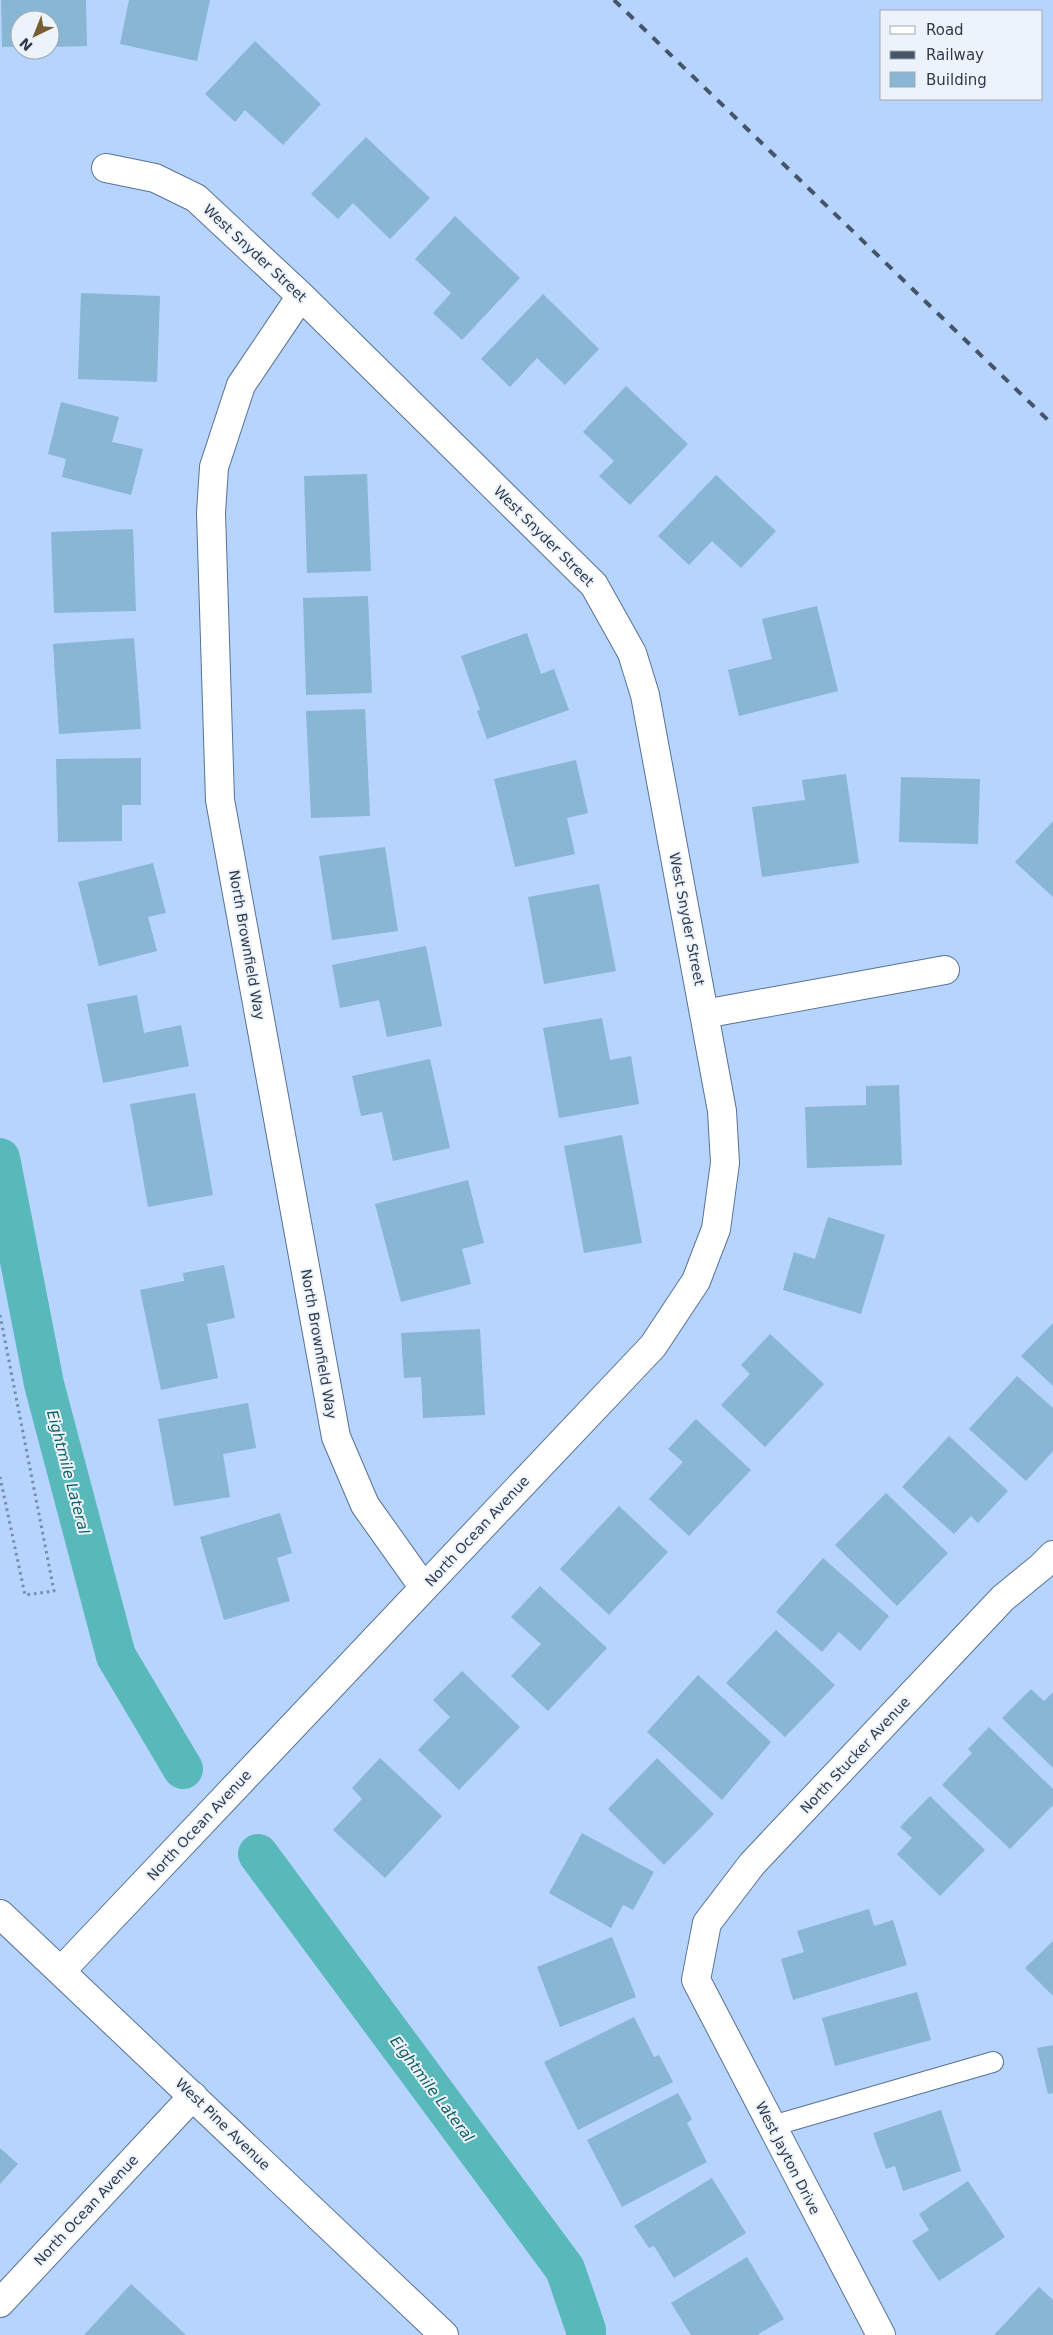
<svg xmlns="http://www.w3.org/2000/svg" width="1053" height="2335" font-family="'DejaVu Sans',sans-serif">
	<rect width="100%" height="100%" fill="#b6d4fd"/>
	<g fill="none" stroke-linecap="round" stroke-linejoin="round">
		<path stroke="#59b8ba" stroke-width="40" d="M0 1158 44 1384 116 1656 183 1769
			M258 1854 565 2269 586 2330V2335"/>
	</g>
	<path fill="#88b6d4" d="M1 0H86L87 46 50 47V20H20V47H2Z
		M129 0H210L197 61 120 44Z
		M255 41 321 104 283 145 245 110 235 122 205 94Z
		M366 137 430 198 390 239 353 203 338 219 311 194Z
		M455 216 520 278 462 340 433 313 451 293 415 259Z
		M81 293 160 296 157 382 78 379Z
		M543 294 599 349 565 385 537 358 510 387 481 359Z
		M626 386 688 444 630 505 599 476 614 461 583 432Z
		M61 402 119 417 112 442 143 449 131 495 62 477 66 459 48 454Z
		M367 474 371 571 307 573 304 476Z
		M716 475 776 531 741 568 712 541 689 565 658 536Z
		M133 529 136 611 54 613 51 532Z
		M368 596 372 693 306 695 303 598Z
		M817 606 838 691 739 716 728 670 772 659 762 619Z
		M527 633 541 674 554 669 569 710 487 739 477 711 480 710 461 656Z
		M134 638 141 729 59 734 53 644Z
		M365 709 370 816 311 818 306 711Z
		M141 758V805H122V841L58 842 56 759Z
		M576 760 588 813 567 818 575 854 515 867 494 779Z
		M846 774 859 863 762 877 752 807 805 800 802 780Z
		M901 777 980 779 978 844 899 842Z
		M1053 821V897L1015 862Z
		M385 847 398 931 332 940 319 856Z
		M153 863 166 913 148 917 157 951 99 966 78 882Z
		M599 884 616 971 544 984 528 897Z
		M426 946 442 1026 387 1037 379 1000 340 1008 332 965Z
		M137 995 144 1033 181 1025 189 1066 103 1083 87 1004Z
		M602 1018 610 1060 631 1056 639 1104 559 1118 543 1028Z
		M430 1059 450 1148 393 1161 382 1112 361 1116 352 1076Z
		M899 1085 902 1165 807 1168 805 1107 866 1105V1086Z
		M195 1093 213 1195 148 1207 130 1104Z
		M622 1135 642 1243 584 1253 564 1146Z
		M468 1180 484 1243 462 1249 471 1284 401 1302 375 1204Z
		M828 1217 885 1235 861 1314 783 1290 794 1252 815 1259Z
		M224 1265 235 1318 207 1324 218 1378 161 1390 140 1290 184 1281 183 1273Z
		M1053 1323V1386L1021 1356Z
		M480 1329 485 1415 423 1418 421 1377 404 1378 401 1333Z
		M770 1334 824 1384 765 1447 721 1405 750 1374 741 1365Z
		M1017 1376 1053 1408V1451L1026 1481 969 1429Z
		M248 1403 256 1448 223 1454 230 1497 174 1506 158 1419Z
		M696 1419 751 1470 689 1536 649 1499 683 1462 668 1449Z
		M949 1436 1008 1491 978 1523 971 1516 954 1534 902 1487Z
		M886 1493 948 1553 897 1606 835 1545Z
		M619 1506 668 1552 609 1615 560 1569Z
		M280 1513 292 1553 277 1558 290 1601 224 1620 200 1537Z
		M823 1558 889 1616 860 1651 839 1632 822 1652 776 1612Z
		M540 1586 607 1648 548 1711 511 1676 541 1644 511 1617Z
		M776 1630 835 1685 785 1737 726 1683Z
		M462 1671 520 1727 459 1790 418 1750 450 1717 433 1700Z
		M698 1675 771 1742 722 1800 647 1732Z
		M1031 1689 1044 1701 1053 1692V1768L1002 1718Z
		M989 1727 1053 1789V1805L1010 1849 942 1785 972 1753 968 1749Z
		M380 1758 442 1816 385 1878 333 1830 362 1799 352 1788Z
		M657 1758 714 1814 664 1865 608 1809Z
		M930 1796 985 1850 940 1896 897 1854 912 1838 900 1827Z
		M582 1833 654 1872 633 1910 623 1905 611 1928 549 1893Z
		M869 1909 874 1926 893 1920 907 1965 793 2000 781 1959 804 1952 797 1931Z
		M612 1937 636 1997 560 2027 537 1967Z
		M1053 1941V1996L1025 1968Z
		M917 1992 931 2040 835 2066 822 2018Z
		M634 2017 654 2057 659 2055 673 2082 578 2130 544 2062Z
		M1053 2045V2093L1048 2094 1037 2048Z
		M678 2093 692 2119 687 2123 707 2162 622 2207 587 2140Z
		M941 2110 961 2171 903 2191 895 2166 886 2169 873 2133Z
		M0 2148 18 2164 0 2184Z
		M712 2178 746 2233 674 2278 654 2246 649 2248 634 2226Z
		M968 2181 1005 2237 939 2281 912 2241 929 2230 919 2214Z
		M747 2257 784 2319 757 2335H691L671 2303Z
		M131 2284 186 2335H84Z
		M1039 2287 1053 2300V2335H994Z"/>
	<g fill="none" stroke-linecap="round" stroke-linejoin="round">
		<defs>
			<path id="service" d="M772 2126 993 2062"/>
			<path id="minor" d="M301 296 241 385 214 467 211 513 220 800 336 1437 365 1505 424 1588
				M704 1014 945 970
				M61 1971 653 1346 696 1281 716 1229 725 1163 722 1111 645 695 632 653 594 585 301 296 196 198 155 178 106 168
				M0 2303 193 2096
				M881 2335 696 1980 707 1923 752 1864 1003 1598 1041 1567 1053 1555"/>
			<path id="tertiary" d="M0 1914 444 2335"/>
		</defs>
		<use href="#service" stroke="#587297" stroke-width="22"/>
		<use href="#minor" stroke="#587297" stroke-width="30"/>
		<use href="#tertiary" stroke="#587297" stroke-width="30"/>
		<path stroke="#768ba9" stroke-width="3" stroke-dasharray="2.5 4" stroke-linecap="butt" d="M0 1315 54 1591 25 1595 0 1477"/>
		<use href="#service" stroke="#fff" stroke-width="20"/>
		<use href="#minor" stroke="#fff" stroke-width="28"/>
		<use href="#tertiary" stroke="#fff" stroke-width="28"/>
		<path stroke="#46546a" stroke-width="4" stroke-dasharray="9 9" stroke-linecap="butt" d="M614 0 1053 425"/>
	</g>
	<g text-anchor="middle" stroke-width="4" stroke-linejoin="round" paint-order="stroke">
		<g font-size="14" fill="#2f3a4b" stroke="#edf3fb">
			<text transform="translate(255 253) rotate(43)" y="5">West Snyder Street</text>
			<text transform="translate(544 536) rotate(45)" y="5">West Snyder Street</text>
			<text transform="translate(687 919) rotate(79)" y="5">West Snyder Street</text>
			<text transform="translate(247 945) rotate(80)" y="5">North Brownfield Way</text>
			<text transform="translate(319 1344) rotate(80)" y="5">North Brownfield Way</text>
			<text transform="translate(477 1531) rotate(-47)" y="5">North Ocean Avenue</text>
			<text transform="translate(855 1755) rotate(-47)" y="5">North Stucker Avenue</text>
			<text transform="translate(199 1825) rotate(-47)" y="5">North Ocean Avenue</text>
			<text transform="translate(223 2124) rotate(44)" y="5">West Pine Avenue</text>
			<text transform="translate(788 2158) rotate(63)" y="5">West Jayton Drive</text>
			<text transform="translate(86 2210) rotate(-47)" y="5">North Ocean Avenue</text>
		</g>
		<g font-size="15" font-style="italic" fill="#0e6062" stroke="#edf3fb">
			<text transform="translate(68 1472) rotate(75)" y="5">Eightmile Lateral</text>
			<text transform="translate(432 2089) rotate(53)" y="5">Eightmile Lateral</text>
		</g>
	</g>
	<rect x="880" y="10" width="162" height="90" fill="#edf3fb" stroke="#a1a9b5"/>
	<rect x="890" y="26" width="25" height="8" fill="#ffffff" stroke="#a1a9b5"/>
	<text x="926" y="35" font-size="15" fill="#2f3a4b">Road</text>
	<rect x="890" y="51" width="25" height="8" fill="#46546a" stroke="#a1a9b5"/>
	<text x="926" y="60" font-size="15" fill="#2f3a4b">Railway</text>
	<rect x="890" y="72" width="25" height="15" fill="#88b6d4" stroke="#a1a9b5"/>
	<text x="926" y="85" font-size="15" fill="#2f3a4b">Building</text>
	<g transform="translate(35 35) rotate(223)"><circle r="24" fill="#edf3fb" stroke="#a1a9b5"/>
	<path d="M0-4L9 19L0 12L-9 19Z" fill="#795c30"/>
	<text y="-8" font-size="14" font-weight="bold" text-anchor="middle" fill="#2f3a4b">N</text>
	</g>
</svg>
